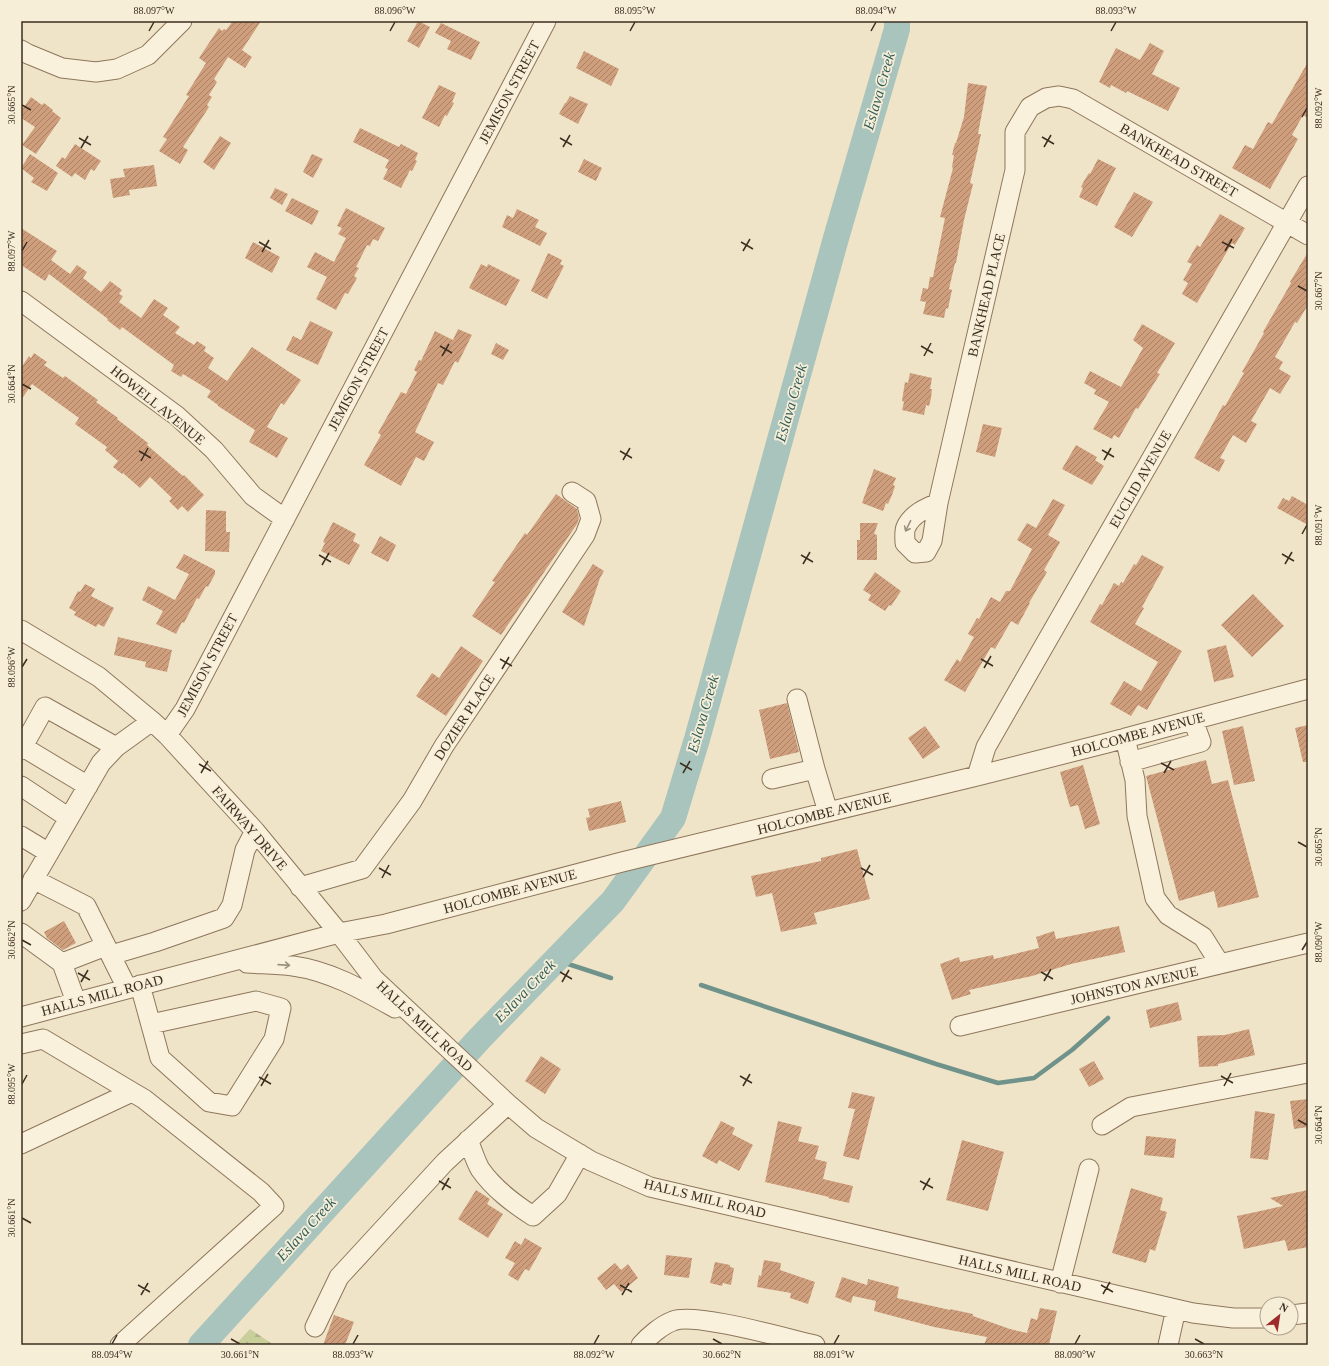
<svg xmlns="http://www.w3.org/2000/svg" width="1329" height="1366" font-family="'Times New Roman',serif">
	<defs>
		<pattern id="forest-firs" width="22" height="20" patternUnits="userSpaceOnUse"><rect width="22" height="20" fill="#c9cf9b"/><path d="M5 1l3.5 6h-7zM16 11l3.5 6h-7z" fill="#aeb285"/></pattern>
		<pattern id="building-hatch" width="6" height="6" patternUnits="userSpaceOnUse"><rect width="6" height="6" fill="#cf9f7d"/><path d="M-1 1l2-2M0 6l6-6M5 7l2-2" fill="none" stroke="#a98266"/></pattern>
	</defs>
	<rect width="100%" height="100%" fill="#f0e4c8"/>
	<path fill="url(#forest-firs)" d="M250 1329 274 1345H235Z"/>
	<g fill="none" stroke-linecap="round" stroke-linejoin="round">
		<path stroke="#6f938a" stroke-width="4.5" d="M556 960 611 978
			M701 985 936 1064 998 1083 1034 1078 1072 1050 1108 1018"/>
		<path stroke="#a9c4bc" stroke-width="26" d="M201 1345 480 1038 613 901 673 818 697 739 836 238 897 29V21"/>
	</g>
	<path fill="url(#building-hatch)" d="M233 21H261L242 50 252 57 245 68 228 57 214 79 217 82 209 95 212 97 207 105 209 107 183 147 188 150 180 164 159 151 167 139 163 137 189 96 186 95 206 63 199 58 219 28 222 31 224 29 226 30Z
		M418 21 430 27 419 48 407 41Z
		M441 23 480 42 471 60 447 49 451 41 435 33Z
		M1150 43 1164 51 1152 74 1180 88 1168 111 1127 91 1126 93 1111 85 1110 88 1099 82 1116 48 1140 60Z
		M584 51 619 69 611 86 576 68Z
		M1308 62V118L1303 115 1292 135 1298 139 1270 189 1232 168 1245 145 1253 149 1268 122 1272 124Z
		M968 83 987 86 978 134H981L978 148 970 183 973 184 964 220 956 263H955L949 289 952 290 950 299 948 309 946 308 944 318 923 314 926 302 920 301 923 288 928 289 930 277H933L945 218 940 217 953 168 952 167 954 155H952L955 143H956L964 117Z
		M439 85 456 93 452 102 454 103 447 116 445 115 439 127 422 118Z
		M570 96 588 104 578 124 559 114 565 103H566Z
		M31 97 42 105 44 103 53 110 52 111 61 118 36 154 22 145 35 127 21 118V111Z
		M360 128 399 147 401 144 418 153 415 160 417 161 412 171 410 170 401 188 383 179 388 169 385 168 389 160 353 142Z
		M220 136 231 143 214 170 203 162Z
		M75 144 101 161 94 171 91 169 85 180 75 173 72 177 56 166 62 157 65 159Z
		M30 154 58 173 47 191 31 182 34 178 21 168Z
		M312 154 323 159 313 178 303 172Z
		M584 159 602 168 596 181 578 172Z
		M1098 159 1116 168 1097 206 1079 197 1083 188 1081 187 1084 181 1089 173 1090 174Z
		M154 165 157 186 129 190 130 195 113 198 110 179 125 177 123 169Z
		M275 188 288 194 282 205 270 198Z
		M1134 192 1153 202 1132 237 1114 227Z
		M292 198 319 211 312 225 285 211Z
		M346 208 385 228 378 241 373 239 370 246 367 245 356 267 359 268 354 276 357 278 348 294 345 293 336 310 316 299 327 277 307 267 315 252 334 262 346 238 338 234 342 228 337 226Z
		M517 209 539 220 535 227 547 233 540 246 502 227 507 215 513 218Z
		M1220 214 1245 228 1235 245 1232 243 1197 303 1182 294 1188 283 1183 280 1192 264 1187 262 1197 245 1200 247Z
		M21 228 57 251 51 260 70 274 77 265 87 272 83 278 101 292 110 281 122 290 119 294 123 296 119 302 141 318 154 299 168 308 163 315 180 327 175 333 194 345 197 341 206 347 204 351 214 358 208 368 227 381 252 347 301 380 284 405 281 403 267 427 288 438 277 458 249 442 255 430 218 406V405L207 397 211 391 183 374 181 377 171 371 174 365 122 327 120 330 107 320 108 319 49 274 45 281 21 265Z
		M253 242 280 257 272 273 245 258Z
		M1308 252V305L1297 323 1295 322 1275 357 1283 362 1279 369 1291 376 1280 394 1270 388 1251 421 1257 424 1246 443 1233 435 1220 458 1225 460 1219 472 1194 458 1223 405 1225 406 1244 373 1242 372 1264 333 1263 332 1291 283 1290 282Z
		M548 253 562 260 560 264 564 266 547 299 531 291Z
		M481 264 487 267 488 264 520 280 506 306 469 288Z
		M310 321 333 332 318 365 286 350 293 336 301 340Z
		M1142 324 1175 343 1157 373 1160 374 1138 409 1136 408 1119 438 1114 435 1112 439 1093 429 1109 402 1094 394 1096 390 1084 383 1090 371 1121 387 1143 348 1133 340Z
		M458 329 472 335 458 363 455 361 443 385 438 383 415 432 434 442 424 461 416 457 401 486 364 465 381 435 378 433 401 392 406 394 417 372 414 370 419 360 421 361 435 331 453 340Z
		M496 343 509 350 503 360 491 354Z
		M34 353 47 362 44 365 63 378 65 376 98 400 96 402 118 418 117 419 148 443 147 445 183 476 184 475 204 495 188 512 182 506 178 510 169 501 172 498 150 477 140 488 123 473 122 474 113 467 118 461 105 450 107 447 75 424 79 418 32 384 21 400V368L29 356 31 358Z
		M910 373 932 378 930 389H932L931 398 929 406 926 405 924 415 902 410 904 402 902 401 905 382 908 383Z
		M983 424 1002 428 995 457 976 452Z
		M1076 445 1097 457 1095 460 1104 466 1092 485 1062 469Z
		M874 469 896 478 893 485 895 486 892 495 888 504 886 503 883 511 862 503Z
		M556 494 577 509 579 518 577 524 501 635 472 616 495 582 492 581 525 533 527 535Z
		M1292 496 1308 505V525L1277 508 1283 498 1289 501Z
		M1053 499 1065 505 1048 535 1060 542 1044 570 1047 572 1029 603H1030L1018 625 1011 621 995 649 991 647 965 692 944 680 957 659 960 662 974 637 968 634 977 618 979 619 991 597 1000 602 1006 591H1010L1032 549 1017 540 1027 523 1036 528Z
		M206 510 226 511V532H230L229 552 205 551Z
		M333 522 356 534 353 541 360 545 349 565 321 551 325 543 323 542Z
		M860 523H878L874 534 877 535V560H857V540H860Z
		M380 536 396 545 388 562 371 553Z
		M184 554 215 570V574L208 587 206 586 199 599 197 598 184 623 182 622 176 634 156 624 163 611 142 600 148 586 175 600 189 574 176 568Z
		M1142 555 1164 567 1142 607 1144 608 1135 624 1182 651 1147 710 1138 705 1131 716 1110 704 1124 681 1141 691 1158 662 1090 622 1100 604 1102 605 1114 583 1119 586 1121 582 1123 583 1134 564 1136 565Z
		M593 564 604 571 600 578 584 626 562 612Z
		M875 572 901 591 891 606 889 605 885 611 868 600 871 595 863 590Z
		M85 584 95 589 91 596 114 608 104 627 98 624 96 627 74 615 76 612 69 608 78 591 80 592Z
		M1253 594 1284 626 1252 657 1221 625Z
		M118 637 172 650 167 672 145 667 146 662 114 655Z
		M1226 645 1234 677 1214 682 1207 650Z
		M461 646 483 661 446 716 416 696 432 673 439 678Z
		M787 703 799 752 770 759 759 710Z
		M1308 725V762H1303L1295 728Z
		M925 726 940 747 923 759 908 738Z
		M1243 726 1255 781 1234 785 1222 731Z
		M1206 760 1212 784 1228 780 1259 897 1218 908 1214 891 1179 901 1146 776Z
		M1083 765 1100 824 1085 829 1078 805 1070 807 1060 772Z
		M621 801 626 822 589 831 586 818 590 817 588 809Z
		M857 849 870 899 814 913 817 924 781 932 772 893 756 897 751 876 821 861V858Z
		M64 921 76 943 63 950 47 938 44 932Z
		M1119 926 1125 952 1071 964 1032 976 969 990 971 994 952 1000 940 964 959 957 960 962 993 955 994 959 1039 948 1036 937 1054 931 1056 939Z
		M1178 1002 1182 1020 1150 1028 1146 1010Z
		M1249 1029 1255 1055 1218 1064V1066L1199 1067 1197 1036 1225 1035Z
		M541 1056 561 1069 545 1094 525 1081Z
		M1094 1061 1104 1079 1089 1087 1079 1069Z
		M852 1092 875 1097 859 1160 843 1156 855 1109 848 1108Z
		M1308 1099V1127L1294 1129 1290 1101Z
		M1255 1111 1275 1114 1268 1160 1250 1158Z
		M721 1121 735 1128 732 1134 753 1145 739 1171 719 1160 717 1164 702 1156Z
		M778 1121 802 1127 798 1141 819 1146 815 1159 827 1162 823 1179 853 1186 849 1203 828 1198 829 1197 765 1182Z
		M1146 1136 1176 1139 1174 1158 1144 1155Z
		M962 1140 1004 1152 988 1211 946 1200Z
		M1131 1188 1163 1198 1160 1210 1167 1212 1155 1251 1150 1249 1146 1263 1112 1253Z
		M476 1190 490 1199 487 1204 503 1214 488 1238 458 1219Z
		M1308 1190V1247L1288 1251 1285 1240 1244 1249 1237 1216 1283 1206 1270 1198Z
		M525 1238 542 1248 529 1271 525 1269 518 1281 508 1275 515 1263 505 1258 515 1241 521 1245Z
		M666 1255 692 1258 689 1278 664 1275Z
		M764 1260 781 1263 780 1270 815 1282 808 1304 790 1298 791 1293 757 1287 759 1275 761 1276Z
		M715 1262 730 1265V1267L734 1268 731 1285 723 1283 722 1286 710 1283Z
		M615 1263 621 1270 628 1264 638 1278 621 1292 614 1284 606 1290 597 1278Z
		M842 1277 867 1285 868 1279 899 1287 897 1298 950 1310V1309L973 1314V1316L1010 1329 1027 1333 1031 1318 1037 1320 1040 1308 1057 1311 1049 1345H984L987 1337 934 1327 874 1311 876 1301 853 1296 851 1303 835 1297Z
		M334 1315 354 1322 345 1345H323Z"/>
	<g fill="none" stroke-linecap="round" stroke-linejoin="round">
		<defs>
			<path id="minor" d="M21 50 28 54 62 68 96 72 117 69 148 55 182 21
				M21 301 177 416 214 450 253 496 285 519
				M938 503C926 508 912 514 906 527 904 531 905 538 905 543L915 553 926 552 932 541 938 503 1015 170V132L1030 107 1046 98 1059 96 1073 99 1308 235
				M21 630 99 677 152 721 167 735 255 831 339 933 374 979 508 1104 536 1128 591 1161 650 1187 1193 1313 1233 1318H1267
				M797 699 815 769
				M167 735 185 709 546 21
				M1125 738 1135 780 1137 816 1155 898 1168 915 1203 937 1220 964
				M23 747 88 786
				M21 750 45 707 116 747
				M1130 762 1201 742 1193 720
				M977 776 986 747 1308 186
				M772 779 815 769 828 812
				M21 786 69 818
				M21 836 49 853
				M33 879 86 906 127 988
				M300 887 362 869 412 801 444 746 585 535 591 519 586 501 572 492
				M21 901 101 763 116 747 152 721
				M21 933 62 963
				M111 955 155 942 224 918 232 905 245 850 255 831
				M247 963C262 964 278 964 293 966 330 971 363 990 395 1008
				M140 985 160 1058 209 1102 232 1106 274 1039 281 1008 256 1001 151 1024
				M76 1002 62 963 106 946
				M21 1017 339 933 386 924 622 862 977 776 1107 743 1308 689
				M960 1026 1308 943
				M21 1044 43 1039 132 1092
				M1102 1125 1131 1107 1308 1073
				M468 1140C472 1149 475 1160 480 1169 494 1189 513 1203 533 1216L557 1194 580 1154
				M21 1144 132 1092 144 1099 261 1192 274 1206 120 1345
				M1060 1283 1089 1169
				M1291 1315 1308 1313
				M315 1327 339 1277 445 1162 508 1104
				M641 1345C649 1336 662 1325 673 1321 695 1312 788 1339 815 1345
				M1168 1345 1176 1309"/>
		</defs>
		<use href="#minor" stroke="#8d765c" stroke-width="21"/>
		<use href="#minor" stroke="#faf1dc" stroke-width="19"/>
	</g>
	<defs><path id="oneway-shaft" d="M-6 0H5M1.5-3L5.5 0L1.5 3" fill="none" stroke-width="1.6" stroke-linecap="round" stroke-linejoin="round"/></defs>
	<g stroke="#9c907e">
		<use href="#oneway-shaft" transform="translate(908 526) rotate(116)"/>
		<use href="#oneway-shaft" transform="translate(284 965) rotate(4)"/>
	</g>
	<path fill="none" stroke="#3d2e20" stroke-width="1.5" d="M149 31 154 22M390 31 395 22M630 31 635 22M871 31 876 22M1111 31 1116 22M22 105 31 110M1302 117 1307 108M1042 137 1054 144M79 138 91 145M560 138 572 145M563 147 570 135M1044 147 1051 135M81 148 88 136M259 242 271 249M741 242 753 249M1222 242 1234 248M22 251 27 242M743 251 750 239M1225 251 1232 239M262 252 269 240M1298 286 1307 291M440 346 452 353M921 346 933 353M442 356 449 344M924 356 931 343M22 384 31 389M1102 450 1114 457M139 451 151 458M620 451 632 458M623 460 630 448M1104 460 1111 448M141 461 148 448M1302 534 1307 525M1282 554 1294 561M319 555 331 562M801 555 813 562M803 564 810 552M1285 564 1292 552M322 565 329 553M500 659 512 666M981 659 993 666M22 667 27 659M984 668 991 656M502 669 509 657M680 763 692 770M1161 763 1174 770M199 764 211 771M201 773 208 761M683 773 690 761M1164 773 1171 761M1298 842 1307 847M379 868 391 875M861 868 873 875M863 877 870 865M382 878 389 865M22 940 31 945M1302 950 1307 942M560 972 572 979M1041 972 1053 979M78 973 90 980M1044 981 1051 969M81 982 88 970M562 982 569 970M740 1076 752 1083M1221 1076 1233 1083M259 1077 271 1084M22 1084 27 1075M261 1086 268 1074M743 1086 750 1074M1224 1086 1231 1073M1298 1120 1307 1125M439 1181 451 1188M920 1181 933 1188M442 1190 449 1178M923 1190 930 1178M22 1218 31 1223M138 1285 150 1292M620 1285 632 1292M1101 1285 1113 1292M1103 1294 1110 1282M141 1295 148 1283M622 1295 629 1283M231 1339 240 1344M713 1339 722 1344M1195 1339 1204 1344M112 1344 117 1335M353 1344 358 1335M594 1344 599 1335M834 1344 839 1335M1075 1344 1080 1335"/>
	<g text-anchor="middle" stroke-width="3.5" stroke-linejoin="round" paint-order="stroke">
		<g font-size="14" fill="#3d2e20" stroke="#f7eed8">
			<text transform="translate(509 92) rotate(-62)" y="5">JEMISON STREET</text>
			<text transform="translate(1179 160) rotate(30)" y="5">BANKHEAD STREET</text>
			<text transform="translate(986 295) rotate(-77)" y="5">BANKHEAD PLACE</text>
			<text transform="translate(358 379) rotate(-62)" y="5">JEMISON STREET</text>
			<text transform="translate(158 405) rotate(39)" y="5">HOWELL AVENUE</text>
			<text transform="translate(1140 479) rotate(-60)" y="5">EUCLID AVENUE</text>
			<text transform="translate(207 665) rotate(-62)" y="5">JEMISON STREET</text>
			<text transform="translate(464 717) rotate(-57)" y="5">DOZIER PLACE</text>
			<text transform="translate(1138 734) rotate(-15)" y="5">HOLCOMBE AVENUE</text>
			<text transform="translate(824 813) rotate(-14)" y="5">HOLCOMBE AVENUE</text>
			<text transform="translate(250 828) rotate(49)" y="5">FAIRWAY DRIVE</text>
			<text transform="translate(510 891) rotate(-15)" y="5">HOLCOMBE AVENUE</text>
			<text transform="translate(1134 985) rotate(-13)" y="5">JOHNSTON AVENUE</text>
			<text transform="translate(102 995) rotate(-15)" y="5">HALLS MILL ROAD</text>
			<text transform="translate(425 1026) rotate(43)" y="5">HALLS MILL ROAD</text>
			<text transform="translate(705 1198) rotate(14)" y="5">HALLS MILL ROAD</text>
			<text transform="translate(1020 1273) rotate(13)" y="5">HALLS MILL ROAD</text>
		</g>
		<g font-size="15" font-style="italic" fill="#2f5d5a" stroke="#f7eed8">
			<text transform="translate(879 91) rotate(-74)" y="5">Eslava Creek</text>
			<text transform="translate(791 403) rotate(-74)" y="5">Eslava Creek</text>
			<text transform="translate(703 714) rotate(-74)" y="5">Eslava Creek</text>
			<text transform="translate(525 991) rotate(-46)" y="5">Eslava Creek</text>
			<text transform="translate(306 1229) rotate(-48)" y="5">Eslava Creek</text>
		</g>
	</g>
	<rect width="1329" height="1366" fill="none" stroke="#f7eed8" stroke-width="44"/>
	<g transform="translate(1279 1316) rotate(30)"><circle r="19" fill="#f7eed8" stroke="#ada18e"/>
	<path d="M0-3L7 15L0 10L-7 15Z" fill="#9e2a2b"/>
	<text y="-6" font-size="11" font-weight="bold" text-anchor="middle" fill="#3d2e20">N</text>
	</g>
	<rect x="22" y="22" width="1285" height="1322" fill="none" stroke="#3d2e20" stroke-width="1.5"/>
	<g font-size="10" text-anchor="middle" fill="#3d2e20">
		<text x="154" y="14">88.097°W</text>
		<text x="395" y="14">88.096°W</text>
		<text x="635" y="14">88.095°W</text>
		<text x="876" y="14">88.094°W</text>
		<text x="1116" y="14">88.093°W</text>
		<text transform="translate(11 105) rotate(-90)" y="4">30.665°N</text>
		<text transform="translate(1318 108) rotate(-90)" y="4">88.092°W</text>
		<text transform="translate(11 251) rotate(-90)" y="4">88.097°W</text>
		<text transform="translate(1318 291) rotate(-90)" y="4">30.667°N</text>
		<text transform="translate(11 384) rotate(-90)" y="4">30.664°N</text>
		<text transform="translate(1318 525) rotate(-90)" y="4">88.091°W</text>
		<text transform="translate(11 667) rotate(-90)" y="4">88.096°W</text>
		<text transform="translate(1318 847) rotate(-90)" y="4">30.665°N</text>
		<text transform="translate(11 940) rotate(-90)" y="4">30.662°N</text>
		<text transform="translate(1318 942) rotate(-90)" y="4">88.090°W</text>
		<text transform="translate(11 1084) rotate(-90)" y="4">88.095°W</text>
		<text transform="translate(1318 1125) rotate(-90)" y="4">30.664°N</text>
		<text transform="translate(11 1218) rotate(-90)" y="4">30.661°N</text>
		<text x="112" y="1358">88.094°W</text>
		<text x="240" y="1358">30.661°N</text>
		<text x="353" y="1358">88.093°W</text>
		<text x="594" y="1358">88.092°W</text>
		<text x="722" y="1358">30.662°N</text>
		<text x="834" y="1358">88.091°W</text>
		<text x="1075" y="1358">88.090°W</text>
		<text x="1204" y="1358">30.663°N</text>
	</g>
</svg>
